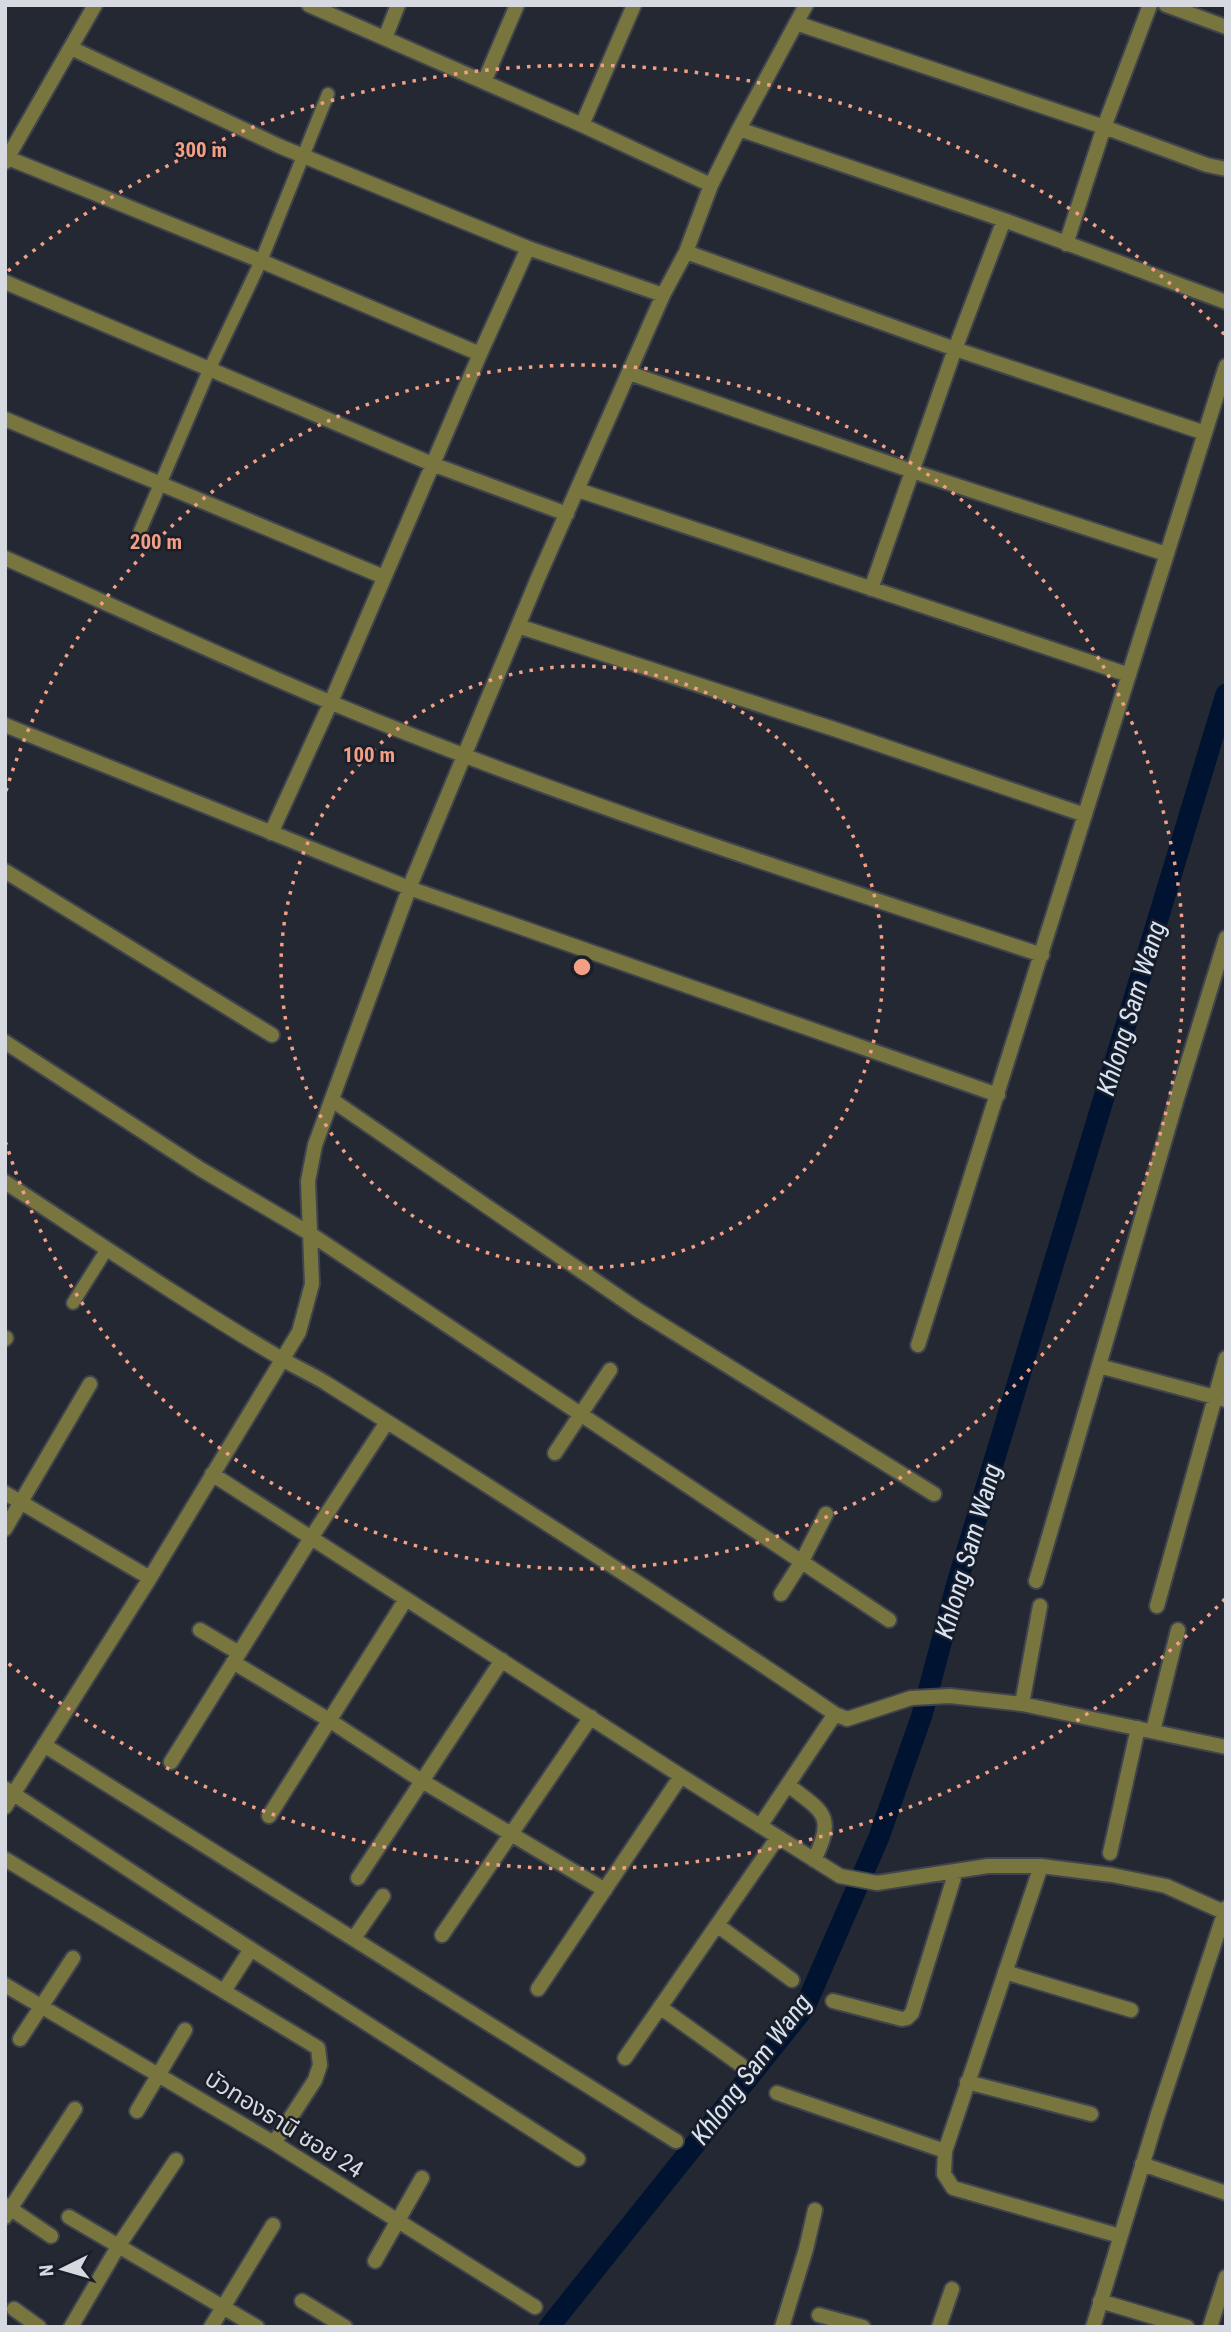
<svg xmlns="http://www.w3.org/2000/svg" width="1231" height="2332" font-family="'Roboto Condensed','Noto Sans Thai',sans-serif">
	<rect width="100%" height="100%" fill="#232832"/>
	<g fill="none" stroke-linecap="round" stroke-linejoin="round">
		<path stroke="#001432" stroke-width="21" d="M549 2327 805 2007 879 1837 922 1715 957 1583 1226 694"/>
		<defs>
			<path id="service" d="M140 531 209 370 261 261 328 94
				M73 1303 107 1249"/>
			<path id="minor" d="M309 5 582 125 711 185
				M1166 5 1226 27
				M796 23 1104 127 1207 165 1226 169
				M385 38 398 5
				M71 48 279 146 528 248 663 295
				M484 82 517 5
				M582 125 634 5
				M739 129 1004 220 1226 302
				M8 158 261 261 480 354
				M5 162 95 5
				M1066 244 1104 127 1150 5
				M686 252 955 349 1205 433
				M5 282 432 464 567 514
				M629 373 912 471 1166 554
				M5 419 384 577
				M578 490 1129 675
				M5 558C114 606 222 657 332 703 564 799 803 876 1042 955
				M871 589 955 349 1004 220
				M518 626 837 730 1085 815
				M5 725 409 888 998 1095
				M271 833 331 702 480 354 528 248
				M5 871 272 1035
				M5 1042 202 1170 309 1233 889 1620
				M332 1100 638 1310 934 1494
				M5 1182C97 1242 188 1304 282 1359 297 1368 314 1375 329 1385 499 1492 669 1601 835 1714L847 1719 911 1698 950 1696 1022 1704 1226 1747
				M5 1339 6 1338
				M918 1345 1226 366
				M1099 1366 1226 1400
				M555 1453 610 1370
				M212 1474 681 1776 840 1876 877 1883 988 1866H1041L1112 1875 1166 1886 1226 1913
				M5 1493 150 1578
				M5 1529 90 1384
				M1036 1581 1177 1098 1226 938
				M781 1594 802 1561 826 1514
				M1157 1606 1226 1358
				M200 1630 239 1653
				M233 1662 329 1720 422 1781 605 1890
				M1022 1704 1040 1606
				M1153 1731 1178 1630
				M44 1745 676 2141
				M171 1762 311 1538 387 1422
				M788 1785C823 1812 836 1815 814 1860
				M6 1789 187 1908 578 2159
				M5 1807 150 1578 299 1332 312 1284 308 1181 315 1145 412 881 538 578 663 295 686 252 711 185 739 129 806 5
				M269 1816 406 1599
				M760 1826 835 1714
				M1110 1853 1138 1728
				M5 1859 318 2048 320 2065 315 2080 274 2143
				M1041 1866 945 2151 944 2174 953 2188 1120 2236
				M358 1878 502 1660
				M717 1925 792 1980
				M442 1935 591 1717
				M354 1938 383 1896
				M1005 1972 1131 2010
				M5 1985 274 2143 535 2307
				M538 1989 681 1776
				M224 1991 251 1949
				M833 2001 902 2019 907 2018 912 2013 956 1871
				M660 2007 741 2065
				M20 2039 73 1958
				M625 2058 778 1837
				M967 2082 1091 2114
				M777 2093 945 2151
				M137 2111 185 2030
				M1142 2164 1226 2193
				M5 2205 51 2236
				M5 2217 75 2109
				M69 2217 257 2327
				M375 2261 422 2178
				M302 2301 345 2327
				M1100 2301 1187 2327
				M14 2309 39 2327
				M819 2315 863 2327
				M71 2327 119 2245 176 2160
				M211 2327 273 2225
				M782 2327 806 2249 815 2210
				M939 2327 952 2289
				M1093 2327 1157 2117 1226 1908
				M1210 2327 1226 2277"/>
		</defs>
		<use href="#service" stroke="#40444e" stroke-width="16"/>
		<use href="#minor" stroke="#40444e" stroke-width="18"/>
		<use href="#service" stroke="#78763e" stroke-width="12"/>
		<use href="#minor" stroke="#78763e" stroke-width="14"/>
	</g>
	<g fill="none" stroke="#f39f85" stroke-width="3.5" stroke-dasharray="3.5 7">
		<circle cx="582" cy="967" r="301"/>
		<path d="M6 791A602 602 0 1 1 6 1143"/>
		<path d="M1225 1599A902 902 0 0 1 8 1663M8 271A902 902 0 0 1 1225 335"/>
	</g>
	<g text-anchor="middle" stroke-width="5" stroke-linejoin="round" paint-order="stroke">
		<g font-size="24" fill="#d6d9e0" stroke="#1a1e28">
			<text transform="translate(284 2124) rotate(32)" y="8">บัวทองธานี ซอย 24</text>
		</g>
		<g font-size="26" font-style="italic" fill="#d7e4f6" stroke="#1a1e28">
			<text transform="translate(1131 1008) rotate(-73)" y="9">Khlong Sam Wang</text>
			<text transform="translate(968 1551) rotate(-74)" y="9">Khlong Sam Wang</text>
			<text transform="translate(751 2069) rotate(-53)" y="9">Khlong Sam Wang</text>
		</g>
	</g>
	<circle cx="582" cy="967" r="10" fill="#f39f85" stroke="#1a1e28" stroke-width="3.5"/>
	<g font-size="21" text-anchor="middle" font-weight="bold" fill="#f39f85" stroke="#1a1e28" stroke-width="5" stroke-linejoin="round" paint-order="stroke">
		<text x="201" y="157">300 m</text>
		<text x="156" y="549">200 m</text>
		<text x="369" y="762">100 m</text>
	</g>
	<rect width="1231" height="2332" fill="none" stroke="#d6d9e0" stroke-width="14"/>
	<g transform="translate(63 2269) rotate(265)" stroke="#1a1e28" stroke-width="5" paint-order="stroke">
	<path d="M0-5L12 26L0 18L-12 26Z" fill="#d6d9e0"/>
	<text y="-10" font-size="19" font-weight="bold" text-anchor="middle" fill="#d6d9e0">N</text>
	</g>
</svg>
